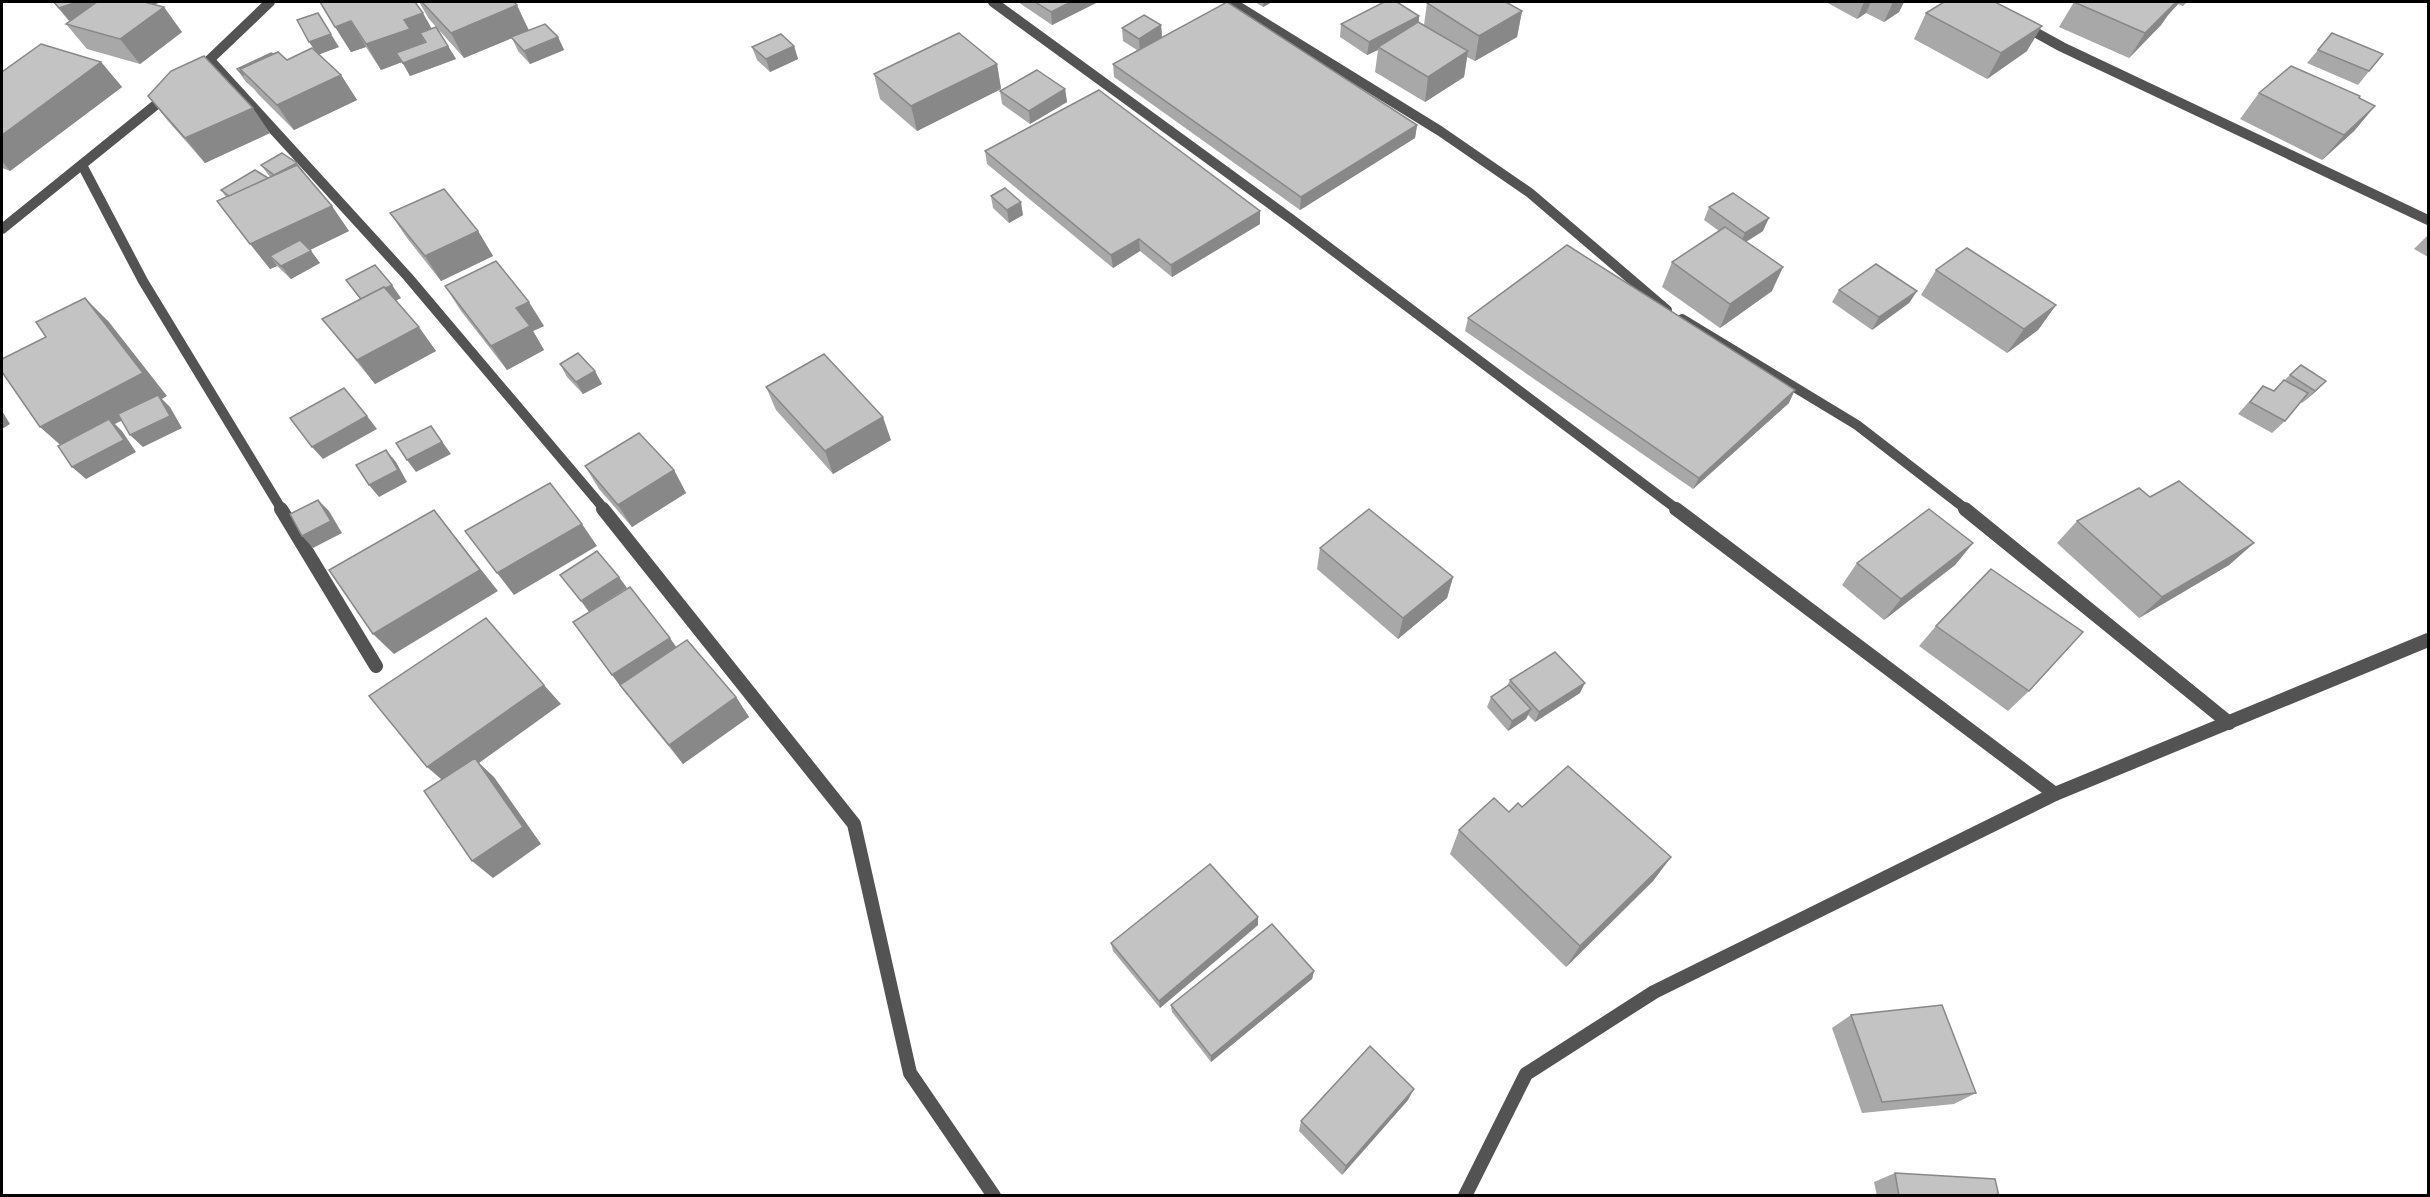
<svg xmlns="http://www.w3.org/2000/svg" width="2430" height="1197" font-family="Helvetica,sans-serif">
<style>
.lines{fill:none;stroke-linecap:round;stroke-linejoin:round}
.service-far1{stroke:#535353;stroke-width:10}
.service{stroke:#535353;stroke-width:14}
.minor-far1{stroke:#535353;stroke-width:10}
.minor{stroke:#535353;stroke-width:14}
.wall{fill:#a8a8a8}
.shaded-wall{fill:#888}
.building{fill:#c3c3c3;stroke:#888;stroke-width:1.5}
</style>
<rect width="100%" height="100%" fill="#fff"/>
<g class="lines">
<polyline class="service-far1" points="993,2 1291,219 1678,510"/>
<polyline class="service" points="1676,509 2055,794"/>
<g class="minor-far1">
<polyline points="1231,2 1440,131 1530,193 1667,310"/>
<polyline points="2024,26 2062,47 2428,220"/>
<polyline points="210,60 408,277 605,510"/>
<polyline points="204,65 270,2"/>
<polyline points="82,165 143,281 282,510"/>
<polyline points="2,229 168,95"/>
<polyline points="1682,319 1857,425 1967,510"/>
</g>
<g class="minor">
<polyline points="281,509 376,666"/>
<polyline points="603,509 854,824 910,1073 994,1196"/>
<polyline points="1965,509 2229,723"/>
<polyline points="1465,1196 1526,1074 1654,992 2055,794 2428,640"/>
</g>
</g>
<g class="wall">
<polygon points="53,2 161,2 154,4 182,32 140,64 87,49 66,24 69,21"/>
<polygon points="320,2 432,29 448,46 456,59 410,76 402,62 381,70 366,47 351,52"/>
<polygon points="419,2 514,2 529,30 558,37 564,50 530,64 518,51 512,38 464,58 429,19"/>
<polygon points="1018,2 1098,2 1052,25"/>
<polygon points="1255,2 1272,2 1263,7"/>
<polygon points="1826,2 1904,2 1899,12 1884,22 1866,13 1857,19"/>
<polygon points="2074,2 2187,2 2183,6 2178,4 2168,15 2161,25 2129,58 2059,27"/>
<polygon points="1427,3 1522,11 1517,37 1475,61 1467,57 1464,77 1425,102 1375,72 1378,50 1367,55 1340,37 1341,24 1419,16 1419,22 1424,25"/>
<polygon points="1926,13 2027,51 1987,79 1914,39"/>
<polygon points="1161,25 1162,37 1417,125 1415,138 1300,210 1114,77 1113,64 1137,50 1123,41 1122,28"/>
<polygon points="794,46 798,59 770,72 757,60 752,47"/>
<polygon points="339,47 319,54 341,75 357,100 294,130 258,94 254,89 246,82 237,69 273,54 287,60 315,50"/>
<polygon points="2318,50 2383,54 2358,85 2307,63"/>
<polygon points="101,62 122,87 10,171 2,168 2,72"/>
<polygon points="997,64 1001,89 917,131 880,99 874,74"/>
<polygon points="1065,89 1067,102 1030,124 1002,104 1000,91"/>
<polygon points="2259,93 2359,98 2375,106 2354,131 2322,160 2240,119"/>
<polygon points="148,96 270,133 205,163 168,121"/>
<polygon points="985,151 1260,224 1172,277 1140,251 1113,268 987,164"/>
<polygon points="297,163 349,231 310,250 320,263 291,279 277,266 270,269 226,197 221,190 270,177 261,165"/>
<polygon points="991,196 1023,215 1009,223 993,208"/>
<polygon points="1709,207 1763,231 1746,242 1772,291 1720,328 1662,287 1672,262 1719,231 1704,220"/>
<polygon points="390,213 478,231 493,256 441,281 407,238"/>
<polygon points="2428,235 2428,257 2414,249"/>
<polygon points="1936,270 2056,305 2038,330 2007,353 1921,295"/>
<polygon points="346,280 401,298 396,300 436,351 375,384 322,319 360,299"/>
<polygon points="445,286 544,326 533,331 544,350 507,370 461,311"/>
<polygon points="1839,290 1917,291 1909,303 1872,330 1832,302"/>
<polygon points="1468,318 1789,403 1693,489 1465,331"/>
<polygon points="560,364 602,384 583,394 567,377"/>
<polygon points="2290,375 2326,381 2314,393 2302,403 2301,402 2285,421 2272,433 2238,414 2263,386 2273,391"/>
<polygon points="766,387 891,440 833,474 776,410"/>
<polygon points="585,466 674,470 686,493 632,527 599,489"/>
<polygon points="2150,497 2254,543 2229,565 2139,618 2057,543 2077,521"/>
<polygon points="1973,543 1955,565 1884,620 1842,585 1857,563"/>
<polygon points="1320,548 1453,577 1447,598 1398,639 1317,569"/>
<polygon points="573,622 676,647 736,697 749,717 683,764 635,705"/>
<polygon points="1936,626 2029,691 2008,711 1919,646"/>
<polygon points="1510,680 1580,693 1535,722 1528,715 1526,719 1508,731 1487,707 1491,697 1507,686"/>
<polygon points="1522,807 1671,857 1653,881 1566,967 1450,854 1459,830"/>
<polygon points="1258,925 1160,1008 1113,951 1111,943"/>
<polygon points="1314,971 1312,979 1211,1062 1172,1012 1171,1005"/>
<polygon points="1851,1015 1976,1093 1954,1104 1862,1113 1832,1028"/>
<polygon points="1408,1100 1342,1175 1299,1131 1301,1121"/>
<polygon points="1895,1173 1999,1196 1877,1196 1874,1182"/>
</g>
<g class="shaded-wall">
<polygon points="77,2 161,2 89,30 73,25 59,8"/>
<polygon points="1071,2 1098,2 1052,25 1051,12"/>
<polygon points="1264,2 1272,2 1263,7"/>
<polygon points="1864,2 1871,2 1866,13 1857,19"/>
<polygon points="1893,2 1904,2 1899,12 1884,22"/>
<polygon points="2176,2 2180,2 2168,15 2161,25 2129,58 2145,33"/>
<polygon points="517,5 529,31 464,58 451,33"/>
<polygon points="164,7 182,32 140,64 120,39"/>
<polygon points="1522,11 1517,37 1475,61 1479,36"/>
<polygon points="423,13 437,38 420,33 425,43 396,53 402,62 381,70 366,44 404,20"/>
<polygon points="1419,16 1418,29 1378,47 1378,50 1367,55 1369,42"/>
<polygon points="351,21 366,47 351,52 335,27"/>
<polygon points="1161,25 1162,38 1140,52 1139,39"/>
<polygon points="326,26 339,47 318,55 309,42"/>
<polygon points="2042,26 2027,51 1987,79 2001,53"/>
<polygon points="558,37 564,50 530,64 524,51"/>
<polygon points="448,46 456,59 410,76 403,63"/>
<polygon points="794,46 798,59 770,72 766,59"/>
<polygon points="1468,51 1464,77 1425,102 1428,77"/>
<polygon points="101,62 122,87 10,171 2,161 2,135"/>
<polygon points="997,64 1001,89 917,131 911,106"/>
<polygon points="341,75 357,100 294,130 277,105"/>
<polygon points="1065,89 1067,102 1030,124 1029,111"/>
<polygon points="2375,106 2354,131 2322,160 2344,135"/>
<polygon points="253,108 270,133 205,163 185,138"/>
<polygon points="1417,125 1415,138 1300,210 1301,197"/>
<polygon points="1021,202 1023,215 1009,223 1007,210"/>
<polygon points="332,206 349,231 279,265 270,256 277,266 270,269 250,244"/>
<polygon points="1260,211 1260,224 1172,277 1171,265"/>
<polygon points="1769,218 1763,231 1739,246 1745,233"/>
<polygon points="478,231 493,256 441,281 425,256"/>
<polygon points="1139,239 1140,251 1113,268 1111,255"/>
<polygon points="311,251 320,263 291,279 281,266"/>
<polygon points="1783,267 1772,291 1720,328 1730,304"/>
<polygon points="392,285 401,298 371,313 362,300"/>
<polygon points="1917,291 1909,303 1872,330 1879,317"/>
<polygon points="85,298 109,322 167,396 162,399 170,407 182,428 143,447 130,435 161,400 115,424 122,431 136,452 86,479 72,467 66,450 40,427"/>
<polygon points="529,302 544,326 533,331 544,350 507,370 491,346 516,308"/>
<polygon points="2056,305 2038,330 2007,353 2024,329"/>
<polygon points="419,327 436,351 375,384 357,360"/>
<polygon points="595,371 602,384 583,394 576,382"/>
<polygon points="2326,381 2314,393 2302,403 2315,391"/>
<polygon points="1795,390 1789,403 1693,489 1699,478"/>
<polygon points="2,411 10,424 2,429"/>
<polygon points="367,416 377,429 323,459 312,447"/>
<polygon points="883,417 891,440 833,474 825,451"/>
<polygon points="431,426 451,454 416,472 407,460"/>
<polygon points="386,450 396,462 407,482 379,497 369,485"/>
<polygon points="674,470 686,493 632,527 618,505"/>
<polygon points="318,500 329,511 342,533 313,548 302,536"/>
<polygon points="434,510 498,591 394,654 373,634"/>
<polygon points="582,524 597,546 514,595 497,573"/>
<polygon points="1973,543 1955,565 1884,620 1901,599"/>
<polygon points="2254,543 2229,565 2139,618 2162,597"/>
<polygon points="619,577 627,588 589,612 581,601"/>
<polygon points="1453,577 1447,598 1398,639 1403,618"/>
<polygon points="670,638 684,658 627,695 612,675"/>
<polygon points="1585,683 1580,693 1535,722 1539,712"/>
<polygon points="544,685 561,704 479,763 494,777 541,844 493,878 472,861 448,785 427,767"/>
<polygon points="736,697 749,717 683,764 669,745"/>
<polygon points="1531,709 1526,719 1508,731 1512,721"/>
<polygon points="1671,857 1653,881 1566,967 1580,946"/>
<polygon points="1258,917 1258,925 1160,1008 1159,1001"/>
<polygon points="1314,971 1312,979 1211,1062 1211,1056"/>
<polygon points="1414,1089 1408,1100 1342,1175 1346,1166"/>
</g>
<g class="building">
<polygon points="54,2 77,2 59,8"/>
<polygon points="97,2 144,2 164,7 120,39 66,24"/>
<polygon points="320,2 415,2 423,13 404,20 410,29 366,44 351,21 335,27"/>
<polygon points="422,2 514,2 517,5 451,33"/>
<polygon points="1035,2 1071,2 1051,12"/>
<polygon points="1227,2 1417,125 1301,197 1113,64"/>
<polygon points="1384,2 1397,2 1419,16 1369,42 1341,24"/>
<polygon points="1430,2 1506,2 1522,11 1479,36 1427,3"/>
<polygon points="1944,2 1995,2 2042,26 2001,53 1926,13"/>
<polygon points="2074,2 2176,2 2145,33"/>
<polygon points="318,13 331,34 309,42 297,20"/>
<polygon points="1144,15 1161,25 1139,39 1122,28"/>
<polygon points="1418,22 1468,51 1428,77 1378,47"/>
<polygon points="545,24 558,37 524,51 511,37"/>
<polygon points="436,27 448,46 403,63 396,53 426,42 420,33"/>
<polygon points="959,33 997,64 911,106 874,74"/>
<polygon points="2332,33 2383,54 2369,71 2318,50"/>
<polygon points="781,34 794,46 766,59 752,47"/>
<polygon points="41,44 101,62 2,135 2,72"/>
<polygon points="312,48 341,75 277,105 240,69 278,52 287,60"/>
<polygon points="271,53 273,54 240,69 244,76 237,69"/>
<polygon points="204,56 253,108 185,138 148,96 171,71"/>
<polygon points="2291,66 2360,96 2359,98 2375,106 2344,135 2259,93"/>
<polygon points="1037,70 1065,89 1029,111 1000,91"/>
<polygon points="1099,90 1260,211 1171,265 1139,239 1111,255 985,151"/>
<polygon points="282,153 297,163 274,175 261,165"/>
<polygon points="297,165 332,206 250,244 217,201"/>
<polygon points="255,170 268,178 229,196 221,190"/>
<polygon points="1005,188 1021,202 1007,210 991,196"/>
<polygon points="444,189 478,231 425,256 390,213"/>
<polygon points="1733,193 1769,218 1745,233 1709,207"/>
<polygon points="1725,227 1783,267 1730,304 1672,262"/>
<polygon points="300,240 311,251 281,266 270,256"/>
<polygon points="1567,245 1795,390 1699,478 1468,318"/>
<polygon points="1967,248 2056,305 2024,329 1936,270"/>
<polygon points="496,261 529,302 516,308 530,326 491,346 445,286"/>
<polygon points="1876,264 1917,291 1879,317 1839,290"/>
<polygon points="375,265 392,285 386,288 384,287 361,299 346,280"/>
<polygon points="384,287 419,327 357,360 322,319"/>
<polygon points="85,298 143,373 40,427 2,372 2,359 46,337 36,322"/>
<polygon points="578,353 595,371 576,382 560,364"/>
<polygon points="824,354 883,417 825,451 766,387"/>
<polygon points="2301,365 2326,381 2315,391 2290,375"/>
<polygon points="2284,380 2308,393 2285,421 2250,402 2263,386 2274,391"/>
<polygon points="344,388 367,416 312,447 290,418"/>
<polygon points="158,395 170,416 130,435 118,414"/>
<polygon points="109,419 124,440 72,467 58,446"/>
<polygon points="431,426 442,442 407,460 396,443"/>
<polygon points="639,433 674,470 618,505 585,466"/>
<polygon points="386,450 398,470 369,485 356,465"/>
<polygon points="2179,481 2254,543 2162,597 2077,521 2139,488 2150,497"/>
<polygon points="550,483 582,524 497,573 465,531"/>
<polygon points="318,500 331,521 302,536 290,514"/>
<polygon points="1369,509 1453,577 1403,618 1320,548"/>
<polygon points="1929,509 1973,543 1901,599 1857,563"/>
<polygon points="434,510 480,570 373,634 329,570"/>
<polygon points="597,551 619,577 581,601 560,575"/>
<polygon points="1991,569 2083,632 2029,691 1936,626"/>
<polygon points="630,587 670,638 612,675 573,622"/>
<polygon points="486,618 544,685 427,767 369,696"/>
<polygon points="687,640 736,697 669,745 620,685"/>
<polygon points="1555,652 1585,683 1539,712 1510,680"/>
<polygon points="1509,685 1531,709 1512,721 1491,697"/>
<polygon points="475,758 523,827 472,861 424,791"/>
<polygon points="1568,766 1671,857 1580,946 1459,830 1494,798 1509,812 1518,803 1522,807"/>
<polygon points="1210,864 1258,917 1159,1001 1111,943"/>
<polygon points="1272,924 1314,971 1211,1056 1171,1005"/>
<polygon points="1942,1005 1976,1093 1882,1102 1851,1015"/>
<polygon points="1370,1046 1414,1089 1346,1166 1301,1121"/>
<polygon points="1895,1173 1995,1179 1999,1196 1899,1196"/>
</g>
<rect width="2430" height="1197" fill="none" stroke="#000000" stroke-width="6"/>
</svg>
